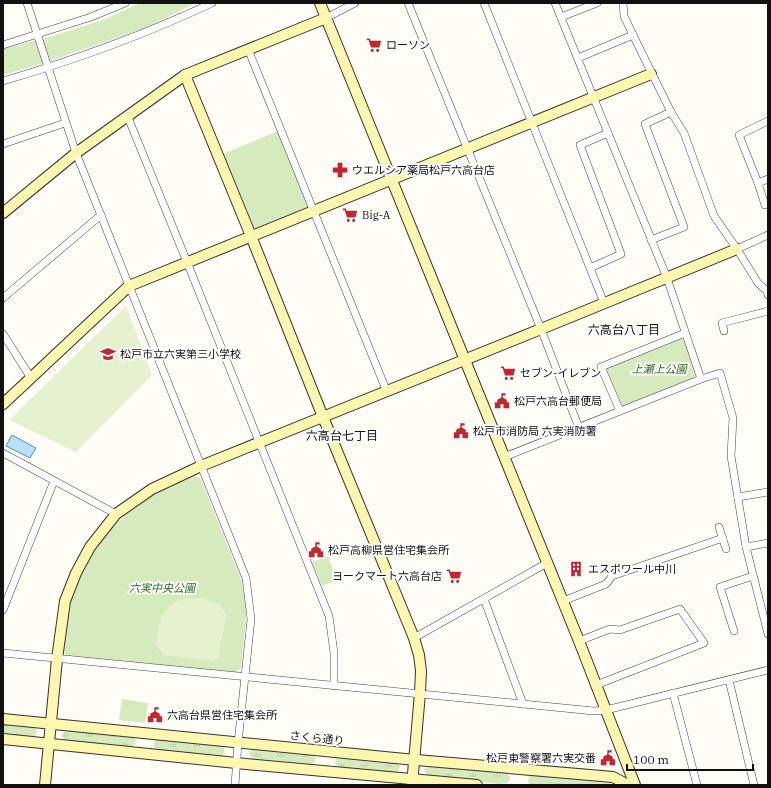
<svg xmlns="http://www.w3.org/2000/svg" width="771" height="788" font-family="'IBM Plex Serif','Noto Sans JP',serif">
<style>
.grass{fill:url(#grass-tufts)}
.park{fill:#d5ebbd}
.pitch{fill:#e6f2cf}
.water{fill:#b9e0f7;stroke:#3f96cf}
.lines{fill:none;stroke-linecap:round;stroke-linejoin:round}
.street-casing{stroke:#444;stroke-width:8}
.secondary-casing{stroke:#333;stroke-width:12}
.street{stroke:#fff;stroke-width:7}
.secondary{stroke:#fff6b0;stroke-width:10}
.labels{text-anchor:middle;stroke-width:4;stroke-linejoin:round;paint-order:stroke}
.poi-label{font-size:11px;fill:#111;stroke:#fff;text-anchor:start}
.park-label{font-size:11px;font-style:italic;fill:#2f6b1f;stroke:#fff}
.street-label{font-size:11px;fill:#111;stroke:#fff}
.neighbourhood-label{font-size:12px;fill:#111;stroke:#fff}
</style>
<defs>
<pattern id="grass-tufts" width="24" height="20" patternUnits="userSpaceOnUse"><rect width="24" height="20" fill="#d5ebbd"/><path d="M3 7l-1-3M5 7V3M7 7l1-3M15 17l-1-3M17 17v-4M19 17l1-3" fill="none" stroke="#b6c8a1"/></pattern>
</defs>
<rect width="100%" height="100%" fill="#fffdf5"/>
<g class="grass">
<polygon points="3,724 34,727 37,731 35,736 33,738 3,735"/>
<path d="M70,730L132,736L136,740L134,745L131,747L64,740L62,736C63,731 65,731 70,730Z"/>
<polygon points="160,739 222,745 225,749 223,755 221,756 216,756 157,750 153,746 155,740"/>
<polygon points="254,748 312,754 316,757 314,763 311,764 252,759 249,754 251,750"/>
<polygon points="340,757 397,763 400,766 398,772 396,773 338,767 335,763 336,758"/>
<polygon points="430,765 507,773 510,777 508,783 500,784 428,776 424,771 426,767"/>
<polygon points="533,775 610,783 612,785 530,785 528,781 529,776"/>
</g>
<g class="park">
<polygon points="140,3 196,3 145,28 50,61 3,75 3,49 49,37 103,20"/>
<polygon points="278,131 308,203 306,209 257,229 253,227 223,154"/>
<polygon points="679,338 684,340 695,374 693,379 624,406 620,405 605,371 608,366"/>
<path d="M192,475L200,477L242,582L246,604V619L241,668L235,673L67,656L63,651C65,635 66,618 70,603C83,554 118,514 162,489C171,483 182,479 192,475Z"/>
<polygon points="328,556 337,580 322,586 312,562"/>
<polygon points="122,699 148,703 145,723 119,720"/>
</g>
<g class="pitch">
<polygon points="126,306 152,375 76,452 9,420"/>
<polygon points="188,598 201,598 220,604 226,615 218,659 214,661 163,655 156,644 161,616 173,603"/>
</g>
<polygon class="water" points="12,435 36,448 30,458 6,446"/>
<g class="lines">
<g class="street-casing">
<g id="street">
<polyline points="27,3 76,153 246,578 251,619 238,743 235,785"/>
<polyline points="408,3 541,329 579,428"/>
<polyline points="484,3 604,303"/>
<polyline points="555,3 667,278 701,379"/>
<polyline points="623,3 624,16 633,35 671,112 684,133 714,216 737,249 758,283 767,291 768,295"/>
<polyline points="561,17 597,3"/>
<polyline points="326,18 355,3"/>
<polyline points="3,45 91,17 125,3"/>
<polyline points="248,49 387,392"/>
<polyline points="578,58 633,35"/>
<path d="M3,81C75,60 144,35 212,3"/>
<polyline points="127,115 187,262 329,616 334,653 334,686"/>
<polyline points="768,121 739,135 758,183 768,179"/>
<polyline points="3,144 65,123"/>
<polyline points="758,183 765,205"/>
<polyline points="651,240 684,227 645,124 671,112"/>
<polyline points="737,249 768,235"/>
<polyline points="590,268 621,254 580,145 608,133"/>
<polyline points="3,298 101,215"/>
<polyline points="724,331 722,323 768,311"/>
<polyline points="3,334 31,378"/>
<polyline points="620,411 601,367 685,333"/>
<polyline points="3,453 116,514"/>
<polyline points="504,457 701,379 720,373 733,418 731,456 746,547 768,634"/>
<polyline points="738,497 768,492"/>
<polyline points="719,527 726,549"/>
<polyline points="746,547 768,543"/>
<polyline points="484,599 523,704"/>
<polyline points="563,601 606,584 612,576 723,538"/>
<polyline points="3,610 54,481"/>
<polyline points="734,631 720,587 753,576"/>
<polyline points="414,638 547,563"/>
<polyline points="579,641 610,629 620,630 680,609 704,643 596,685"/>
<polyline points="3,653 594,711 606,710 768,670"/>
<polyline points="729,680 754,785"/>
<polyline points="673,693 697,785"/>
</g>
</g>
<g class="secondary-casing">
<g id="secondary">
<polyline points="320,3 579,641 635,785"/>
<polyline points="185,75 251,236 323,417 414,638 419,655 421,671 420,693 412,785"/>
<polyline points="3,213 76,153 185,75 326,18"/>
<polyline points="3,404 129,286 651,74"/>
<polyline points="3,719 405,759 613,777 628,785"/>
<polyline points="3,739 246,764 477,785"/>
<polyline points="45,785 57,659 65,601 76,573 90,547 116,514 152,489 201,466 541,329 737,249"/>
</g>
</g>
<use href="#street" class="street"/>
<use href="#secondary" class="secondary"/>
</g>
<defs>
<g id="supermarket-bare" transform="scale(1.2)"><path d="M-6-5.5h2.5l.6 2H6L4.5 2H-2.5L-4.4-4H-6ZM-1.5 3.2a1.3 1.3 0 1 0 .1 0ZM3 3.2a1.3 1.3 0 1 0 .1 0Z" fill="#c4262e" stroke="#fff" stroke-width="2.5" paint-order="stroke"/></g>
<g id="pharmacy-bare" transform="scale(1.2)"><path d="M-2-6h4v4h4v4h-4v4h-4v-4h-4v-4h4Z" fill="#c4262e" stroke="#fff" stroke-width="2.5" paint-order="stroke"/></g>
<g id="school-bare" transform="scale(1.2)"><path d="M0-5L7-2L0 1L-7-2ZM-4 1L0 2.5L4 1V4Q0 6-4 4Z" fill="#c4262e" stroke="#fff" stroke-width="2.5" paint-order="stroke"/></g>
<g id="civic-bare" transform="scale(1.2)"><path d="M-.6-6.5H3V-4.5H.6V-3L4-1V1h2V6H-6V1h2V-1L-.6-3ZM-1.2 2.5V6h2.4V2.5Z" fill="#c4262e" stroke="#fff" stroke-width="2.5" paint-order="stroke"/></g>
<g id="building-bare" transform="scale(1.2)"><path d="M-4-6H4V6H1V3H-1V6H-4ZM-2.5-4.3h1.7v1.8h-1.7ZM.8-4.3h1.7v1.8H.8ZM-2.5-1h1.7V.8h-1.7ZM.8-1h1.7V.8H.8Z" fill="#c4262e" stroke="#fff" stroke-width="2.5" paint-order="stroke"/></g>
</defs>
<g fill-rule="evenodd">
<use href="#supermarket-bare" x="374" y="45"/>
<use href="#pharmacy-bare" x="340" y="170"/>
<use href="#supermarket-bare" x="350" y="215"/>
<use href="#school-bare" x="108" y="354"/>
<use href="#supermarket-bare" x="508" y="373"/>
<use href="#civic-bare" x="502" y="401"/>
<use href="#civic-bare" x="461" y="431"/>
<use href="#civic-bare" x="316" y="550"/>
<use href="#building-bare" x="576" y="569"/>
<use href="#supermarket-bare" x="454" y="576"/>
<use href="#civic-bare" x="155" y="715"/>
<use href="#civic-bare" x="608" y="758"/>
</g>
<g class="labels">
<g class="poi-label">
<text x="386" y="49">ローソン</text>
<text x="352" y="174">ウエルシア薬局松戸六高台店</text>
<text x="362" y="219">Big-A</text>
<text x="120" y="358">松戸市立六実第三小学校</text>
<text x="520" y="377">セブン-イレブン</text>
<text x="514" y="405">松戸六高台郵便局</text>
<text x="473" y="435">松戸市消防局 六実消防署</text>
<text x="328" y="554">松戸高柳県営住宅集会所</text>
<text x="588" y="573">エスポワール中川</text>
<text x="442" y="580" text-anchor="end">ヨークマート六高台店</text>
<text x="167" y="719">六高台県営住宅集会所</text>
<text x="596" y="762" text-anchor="end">松戸東警察署六実交番</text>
</g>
<g class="park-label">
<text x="659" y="373">上瀬上公園</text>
<text x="162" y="592">六実中央公園</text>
</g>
<g class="street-label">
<text transform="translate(317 738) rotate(6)" y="4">さくら通り</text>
</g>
<g class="neighbourhood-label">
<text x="624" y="334">六高台八丁目</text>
<text x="342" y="440">六高台七丁目</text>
</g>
</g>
<rect width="771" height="788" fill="none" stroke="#111111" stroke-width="8"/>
<path d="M627 764v6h126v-6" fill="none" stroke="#111111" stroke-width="2"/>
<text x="633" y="764" font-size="12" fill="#111111" stroke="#ffffff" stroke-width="3" paint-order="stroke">100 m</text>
</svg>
